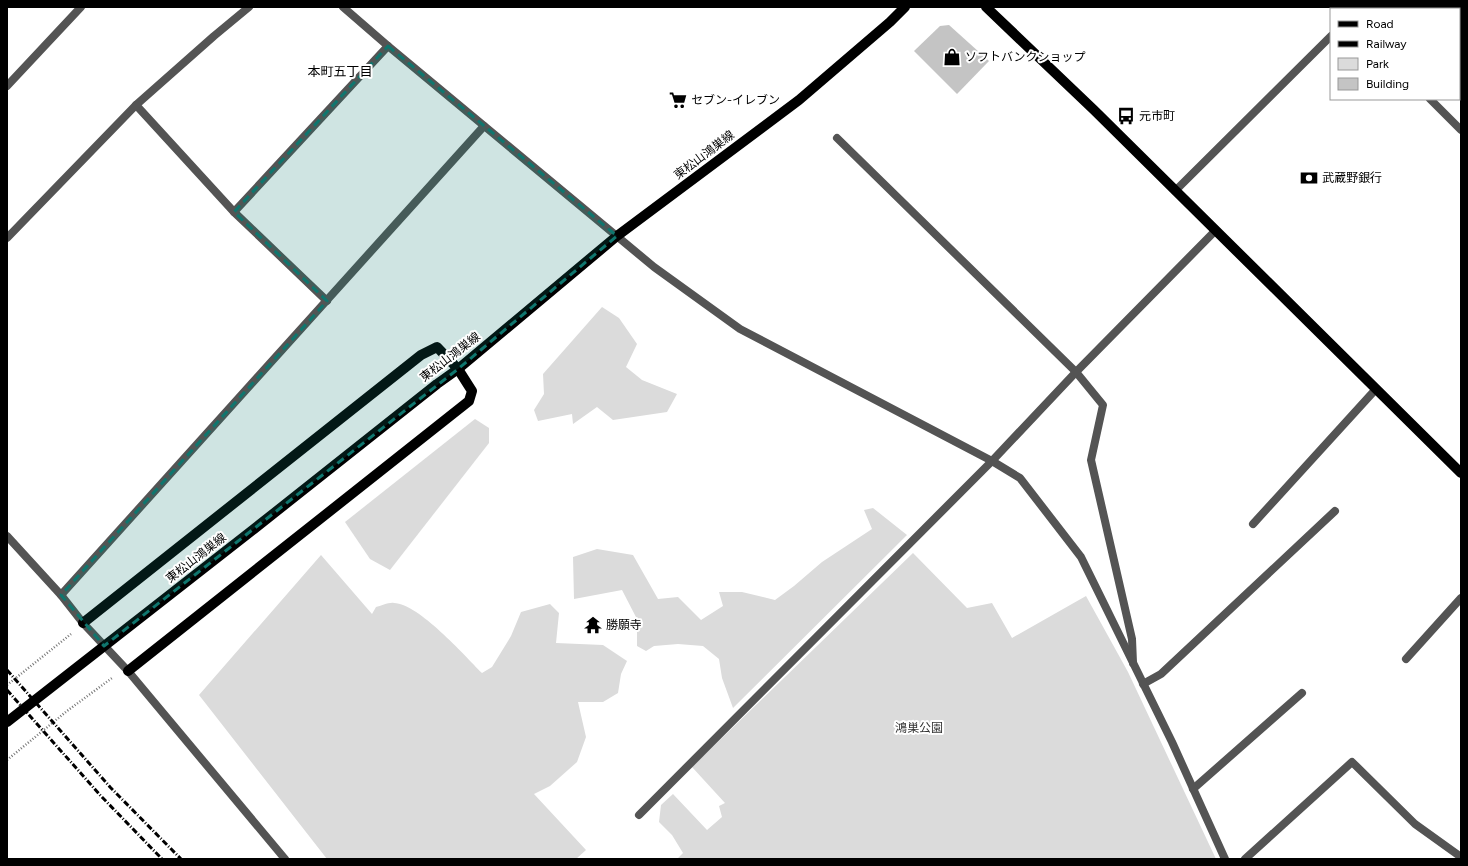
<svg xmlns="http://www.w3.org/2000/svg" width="1468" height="866" font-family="Figtree,'Noto Sans JP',sans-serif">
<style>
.green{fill:#dbdbdb}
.building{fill:#c4c4c4}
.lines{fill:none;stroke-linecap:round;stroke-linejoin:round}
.path{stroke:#767676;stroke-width:2.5;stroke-dasharray:1 2;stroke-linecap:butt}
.service{stroke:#545454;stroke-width:8}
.minor{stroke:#545454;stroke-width:8}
.primary{stroke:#000;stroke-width:10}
.rail{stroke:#000;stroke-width:3;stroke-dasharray:6 2 1 2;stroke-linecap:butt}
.marked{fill:#0f766e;fill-opacity:0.2;stroke:#0f766e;stroke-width:3;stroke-dasharray:8 5;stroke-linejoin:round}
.labels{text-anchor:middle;stroke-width:4;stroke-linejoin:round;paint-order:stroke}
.poi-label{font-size:12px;fill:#000;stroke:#fff;text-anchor:start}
.street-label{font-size:12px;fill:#000;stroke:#fff}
.park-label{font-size:12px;fill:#323232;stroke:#fff}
.neighbourhood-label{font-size:13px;fill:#000;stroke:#fff}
</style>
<rect width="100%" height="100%" fill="#fff"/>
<g class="green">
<polygon points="602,307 619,318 637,344 626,367 642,380 677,394 667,412 613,420 597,407 573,424 572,414 538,421 534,410 544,394 543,374"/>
<polygon points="475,419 489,428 489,443 390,570 370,559 345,522"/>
<polygon points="873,508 907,535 733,708 722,678 719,659 703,646 678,644 654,646 646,651 637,646 637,619 622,590 574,599 573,557 597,549 633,555 658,599 678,597 701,620 723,606 719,592 742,592 775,600 794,586 822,562 872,529 864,510"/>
<polygon points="913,553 967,608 992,603 1012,638 1086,596 1128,672 1216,859 677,859 683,853 672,835 659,822 661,805 673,794 707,830 722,817 719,806 725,803 692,767"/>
<path d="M321,555L372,614L376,607C381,606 389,602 394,603C419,604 464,655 482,673L492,667L511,636L521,612L550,604L559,613L556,643L603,645L627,661L621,674L618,693L603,702H578L586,737L577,762L550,786L534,794L586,850L576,859H327L199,695Z"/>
</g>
<polygon class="building" points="949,25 989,61 957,94 914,51 940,26"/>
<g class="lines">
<g class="path">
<polyline points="7,685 71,634"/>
<polyline points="7,760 67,711 112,678"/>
</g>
<g class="service">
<polyline points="837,138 1076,372 1103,405 1091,460 1132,639 1133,663"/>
<polyline points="1175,191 1331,36"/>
<polyline points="1253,524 1376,389"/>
<polyline points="1406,659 1461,598"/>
<polyline points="1143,684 1161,674 1335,511"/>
<polyline points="1193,789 1302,693"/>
<polyline points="1245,859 1352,762 1415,824 1461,857"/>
</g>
<g class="minor">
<polyline points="343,7 388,46 654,267 740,329 992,461 1020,478 1081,557 1172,742 1225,859"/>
<polyline points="1339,7 1341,9"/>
<polyline points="7,86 81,7"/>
<polyline points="1430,99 1461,130"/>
<polyline points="136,105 234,212 327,301"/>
<polyline points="234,212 388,46"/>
<polyline points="7,238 136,105 214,36 249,7"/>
<polyline points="7,536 61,595 83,623 128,671 285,859"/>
<polyline points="61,595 484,126"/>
<polyline points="639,815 992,461 1076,372 1216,230"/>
</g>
<g class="primary">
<polyline points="986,7 1094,110 1461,473"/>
<polyline points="83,623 421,355 437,347 458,369 472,391 469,401 128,671"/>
<polyline points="7,722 254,529 437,384 458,369 617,236 799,100 890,22 905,7"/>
</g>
<g class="rail">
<polyline points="7,670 110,787 181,859"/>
<polyline points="7,690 100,795 162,859"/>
</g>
</g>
<path class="marked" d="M388,46L617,236L458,369L104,646L61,595L327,301L234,212Z"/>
<defs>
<g id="shop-bare" transform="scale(1.38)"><path d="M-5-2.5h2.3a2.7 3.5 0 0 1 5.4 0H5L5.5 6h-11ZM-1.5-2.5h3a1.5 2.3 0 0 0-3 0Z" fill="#000" stroke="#fff" stroke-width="2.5" paint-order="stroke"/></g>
<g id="supermarket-bare" transform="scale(1.38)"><path d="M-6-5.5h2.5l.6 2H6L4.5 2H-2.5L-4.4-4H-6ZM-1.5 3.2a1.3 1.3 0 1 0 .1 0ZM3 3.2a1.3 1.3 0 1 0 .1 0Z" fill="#000" stroke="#fff" stroke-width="2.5" paint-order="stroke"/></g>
<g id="bus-bare" transform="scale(1.38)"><path d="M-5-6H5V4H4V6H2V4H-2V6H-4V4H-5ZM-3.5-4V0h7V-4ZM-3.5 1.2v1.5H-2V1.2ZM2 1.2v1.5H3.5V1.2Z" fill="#000" stroke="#fff" stroke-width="2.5" paint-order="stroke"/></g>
<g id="bank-bare" transform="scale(1.38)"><path d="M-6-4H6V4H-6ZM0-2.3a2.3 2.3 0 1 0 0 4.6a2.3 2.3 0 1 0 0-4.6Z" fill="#000" stroke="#fff" stroke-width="2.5" paint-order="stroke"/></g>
<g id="temple-bare" transform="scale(1.38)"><path d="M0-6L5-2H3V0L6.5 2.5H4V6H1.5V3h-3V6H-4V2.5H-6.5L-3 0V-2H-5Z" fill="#000" stroke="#fff" stroke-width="2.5" paint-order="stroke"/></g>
</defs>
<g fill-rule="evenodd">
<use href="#shop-bare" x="952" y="57"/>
<use href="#supermarket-bare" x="678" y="100"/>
<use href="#bus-bare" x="1126" y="116"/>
<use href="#bank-bare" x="1309" y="178"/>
<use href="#temple-bare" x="593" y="625"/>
</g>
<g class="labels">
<g class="poi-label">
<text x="965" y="61">ソフトバンクショップ</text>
<text x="691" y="104">セブン-イレブン</text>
<text x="1139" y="120">元市町</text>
<text x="1322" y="182">武蔵野銀行</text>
<text x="606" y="629">勝願寺</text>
</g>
<g class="street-label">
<text transform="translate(704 155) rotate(-37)" y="4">東松山鴻巣線</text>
<text transform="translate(450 357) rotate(-38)" y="4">東松山鴻巣線</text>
<text transform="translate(196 558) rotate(-38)" y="4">東松山鴻巣線</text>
</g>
<g class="park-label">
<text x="919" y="732">鴻巣公園</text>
</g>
<g class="neighbourhood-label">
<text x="340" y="76">本町五丁目</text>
</g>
</g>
<rect width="1468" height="866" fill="none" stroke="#000000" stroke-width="16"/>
<rect x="1330" y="8" width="130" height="92" fill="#ffffff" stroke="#999999"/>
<rect x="1338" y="21" width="20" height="6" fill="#000000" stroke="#999999"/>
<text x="1366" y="28" font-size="12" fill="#000000">Road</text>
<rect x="1338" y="41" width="20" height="6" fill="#000000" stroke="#999999"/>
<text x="1366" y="48" font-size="12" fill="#000000">Railway</text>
<rect x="1338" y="58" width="20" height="12" fill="#dbdbdb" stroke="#999999"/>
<text x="1366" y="68" font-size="12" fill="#000000">Park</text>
<rect x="1338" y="78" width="20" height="12" fill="#c4c4c4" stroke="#999999"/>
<text x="1366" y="88" font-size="12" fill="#000000">Building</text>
</svg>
